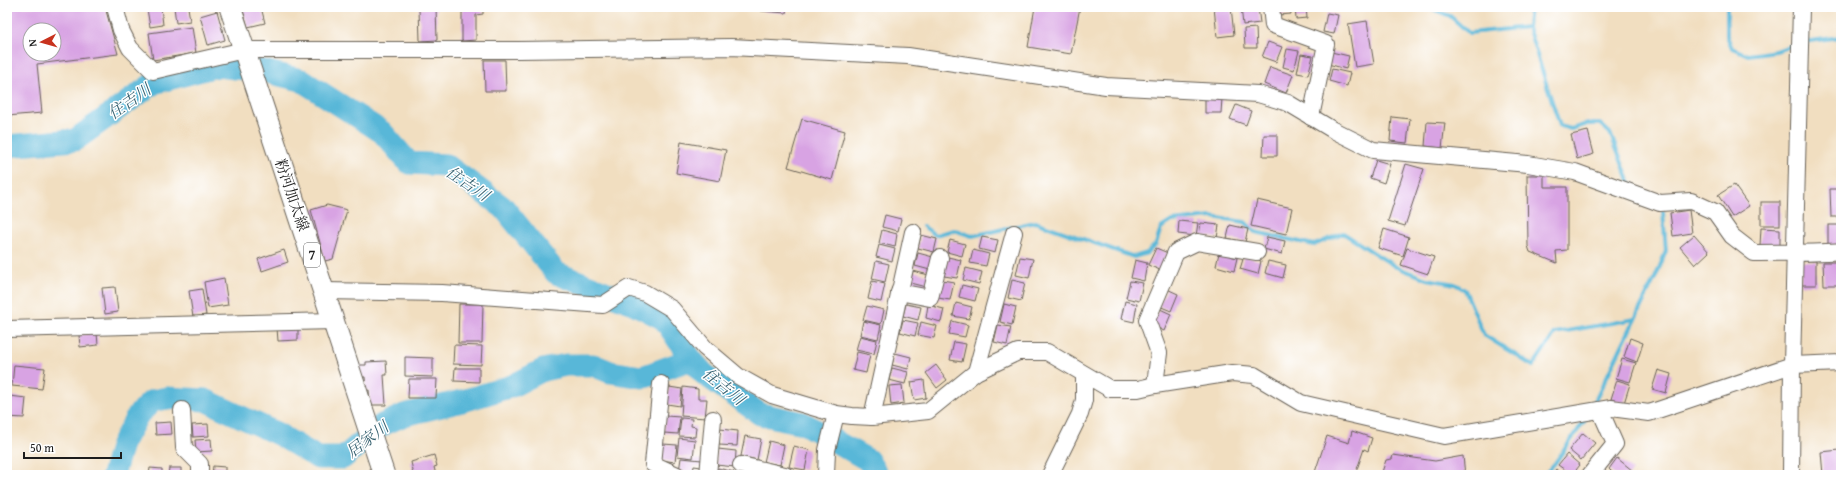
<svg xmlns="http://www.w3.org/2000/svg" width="1848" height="482" font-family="'Gentium Book Plus','Noto Serif JP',serif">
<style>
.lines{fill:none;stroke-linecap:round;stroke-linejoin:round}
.stream{stroke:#59b7d8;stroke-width:4}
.river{stroke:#59b7d8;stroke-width:23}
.building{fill:#d8a3e3;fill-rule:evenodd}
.minor-casing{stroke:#676055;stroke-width:18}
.major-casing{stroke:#676055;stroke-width:23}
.minor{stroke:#fff;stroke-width:16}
.major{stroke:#fff;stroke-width:21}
.labels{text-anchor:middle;stroke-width:3;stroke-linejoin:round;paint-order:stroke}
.shield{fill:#fff;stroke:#606060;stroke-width:1}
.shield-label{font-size:14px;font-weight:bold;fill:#1c1c1c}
.street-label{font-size:15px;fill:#1c1c1c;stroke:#fff}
.water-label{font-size:16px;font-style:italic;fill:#376271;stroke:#fff}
</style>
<rect width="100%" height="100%" fill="#fff"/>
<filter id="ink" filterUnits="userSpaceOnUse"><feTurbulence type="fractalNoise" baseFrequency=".025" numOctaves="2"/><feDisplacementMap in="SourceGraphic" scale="8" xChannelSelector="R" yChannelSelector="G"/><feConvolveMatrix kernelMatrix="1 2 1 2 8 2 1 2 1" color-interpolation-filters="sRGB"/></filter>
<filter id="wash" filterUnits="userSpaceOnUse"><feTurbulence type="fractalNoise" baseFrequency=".012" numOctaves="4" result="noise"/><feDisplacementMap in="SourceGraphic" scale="16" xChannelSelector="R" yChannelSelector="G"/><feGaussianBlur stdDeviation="0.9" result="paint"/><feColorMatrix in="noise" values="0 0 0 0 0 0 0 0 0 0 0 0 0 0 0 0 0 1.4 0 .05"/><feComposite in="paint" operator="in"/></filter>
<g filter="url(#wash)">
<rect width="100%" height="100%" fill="#f1dec0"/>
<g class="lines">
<g class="stream">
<polyline points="1427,7 1450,16 1469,33 1528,27"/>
<polyline points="1530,7 1528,27 1560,126 1571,129 1587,124 1600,124 1610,133 1630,183 1635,186"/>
<polyline points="1727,7 1727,36 1732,48 1748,55 1776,51 1796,44"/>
<polyline points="1803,42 1841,37"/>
<polyline points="923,226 935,235 954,230 972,236 1035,222 1134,257 1147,253 1156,244 1161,228 1172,221 1212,217 1245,222 1255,232 1314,245 1343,233 1396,267 1427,279 1455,284 1465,290 1484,335 1533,366 1555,333 1635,319"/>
<polyline points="1594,403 1656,276 1666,251 1663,212"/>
<polyline points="1544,475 1555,463 1585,420"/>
</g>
<g class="river">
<polyline points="7,146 75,140 154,83 217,66 263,71 301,80 382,132 409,163 446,165 504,208 556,273 633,303 664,319 691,359 704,374 760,414 803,423 868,460 877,475"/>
<polyline points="113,475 122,444 138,415 152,401 167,398 205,400 278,434 318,458 343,458 382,425 404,415 466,400 512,386 543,370 566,365 593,365 610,372 642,377 691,359"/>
</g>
</g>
<g id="blocks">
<g class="building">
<path d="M7,7H105L118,54L37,64L42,113L7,116ZM30,30H54V54H30Z"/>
<polygon points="161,7 163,25 150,27 147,9"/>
<polygon points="174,7 188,7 190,21 176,23"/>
<polygon points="242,7 261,7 265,23 248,27"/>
<polygon points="436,7 437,40 420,41 419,9"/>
<polygon points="462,7 483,7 483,14 476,15 476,40 462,41"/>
<polygon points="762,7 787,7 786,13 761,11"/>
<polygon points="1035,7 1080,7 1071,54 1028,47"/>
<polygon points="1214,7 1231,7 1234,35 1217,37"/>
<polygon points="1241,7 1258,7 1260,23 1243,25"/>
<polygon points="1278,7 1290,7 1291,14 1279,15"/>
<polygon points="1295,7 1306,7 1307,18 1296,19"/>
<polygon points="217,11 225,40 208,45 200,16"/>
<polygon points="1327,13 1338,15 1334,34 1323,32"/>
<polygon points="1367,21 1374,64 1355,67 1348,24"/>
<polygon points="192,27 196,53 153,60 149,33"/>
<polygon points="1256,28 1257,48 1245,48 1244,29"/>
<polygon points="1268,42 1282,47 1276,62 1262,57"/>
<polygon points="1287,49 1299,51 1294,70 1283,67"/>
<polygon points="1331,52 1349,56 1346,69 1328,64"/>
<polygon points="1301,54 1313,56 1308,75 1297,73"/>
<polygon points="484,60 505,60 506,91 485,91"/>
<polygon points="1270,67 1293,75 1286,93 1264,84"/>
<polygon points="1332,69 1350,73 1347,86 1329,81"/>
<polygon points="1205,98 1222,98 1221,113 1205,113"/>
<polygon points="1236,105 1251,111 1246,125 1230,119"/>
<polygon points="1392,117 1410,119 1407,143 1390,141"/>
<polygon points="802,119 845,131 832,180 788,167"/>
<polygon points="1427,122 1445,123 1442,148 1425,146"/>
<polygon points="1588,131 1594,154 1577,159 1571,135"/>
<polygon points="1264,135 1277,135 1277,156 1263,156"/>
<polygon points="681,142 726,150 720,181 676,173"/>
<polygon points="1376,160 1390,164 1384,183 1370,178"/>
<polygon points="1406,164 1424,169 1405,226 1388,221"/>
<polygon points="1527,175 1544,175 1544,187 1567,187 1567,250 1556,251 1557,263 1530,252 1528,246"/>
<polygon points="1734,185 1749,206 1732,217 1718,195"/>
<polygon points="1830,189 1841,189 1841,217 1831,217"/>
<polygon points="1257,200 1292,208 1286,234 1251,226"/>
<rect x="1761" y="202" width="19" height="23"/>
<polygon points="327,205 347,210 333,259 325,261 311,210"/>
<polygon points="1689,210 1692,233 1673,236 1670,213"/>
<polygon points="885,215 901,219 898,231 882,227"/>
<polygon points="1179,221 1198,223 1196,236 1178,234"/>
<polygon points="1201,223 1219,225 1217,238 1199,235"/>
<polygon points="1230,225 1248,229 1245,242 1227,238"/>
<rect x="1828" y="225" width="13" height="20"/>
<polygon points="1761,228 1780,229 1780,245 1760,245"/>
<polygon points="1384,229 1409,237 1403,256 1378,248"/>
<polygon points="882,230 897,234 895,247 879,243"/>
<polygon points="921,235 937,239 934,252 918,248"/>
<polygon points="1694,235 1709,252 1695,265 1680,247"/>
<polygon points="982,237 998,240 995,253 979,249"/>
<polygon points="1267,237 1285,241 1282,254 1264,249"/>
<polygon points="950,240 965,244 962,256 947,252"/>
<polygon points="879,245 895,249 892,261 876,257"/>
<polygon points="1156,248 1168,253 1160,270 1148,265"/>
<polygon points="1407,248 1434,257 1428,274 1401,265"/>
<polygon points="284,250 288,262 262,271 258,259"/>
<polygon points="973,250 989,254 986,266 970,263"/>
<polygon points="918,253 933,257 930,270 915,266"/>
<polygon points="1219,253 1237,258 1234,271 1216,266"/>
<polygon points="1244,256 1261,261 1258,274 1240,269"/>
<polygon points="948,257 961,260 957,278 944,276"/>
<polygon points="1020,257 1033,259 1029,278 1016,275"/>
<polygon points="1135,260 1147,263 1144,281 1131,278"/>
<polygon points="876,261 889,264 885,282 872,279"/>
<polygon points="1268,261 1286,265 1283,278 1265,273"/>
<rect x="1801" y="261" width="15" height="24"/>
<polygon points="1823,262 1841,262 1841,285 1824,285"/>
<polygon points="966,268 982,272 979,284 963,280"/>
<polygon points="913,271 929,275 926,287 910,283"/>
<polygon points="224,278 228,305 208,308 204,282"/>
<polygon points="942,280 954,282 950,300 938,298"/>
<polygon points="1012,280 1025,283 1021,301 1008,298"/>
<polygon points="872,281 885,284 881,302 868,299"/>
<polygon points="1130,281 1143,283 1139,301 1126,298"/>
<polygon points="962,285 978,289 975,301 959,297"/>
<polygon points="115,287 118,312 105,314 102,288"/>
<polygon points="202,289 206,315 193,317 189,291"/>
<polygon points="1167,289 1178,294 1171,311 1159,306"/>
<polygon points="1125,301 1137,304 1134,322 1121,319"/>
<polygon points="956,303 972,307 969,319 953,316"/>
<polygon points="459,304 483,304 482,343 458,343"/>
<polygon points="906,304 921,307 918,320 903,316"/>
<polygon points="1004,304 1016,307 1012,325 1000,322"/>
<polygon points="928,305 944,309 941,322 926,318"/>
<polygon points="867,306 884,310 881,324 863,320"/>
<polygon points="1160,309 1171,314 1164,331 1152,325"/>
<polygon points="903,320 918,323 915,336 900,332"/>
<polygon points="863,321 881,325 878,339 860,335"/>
<polygon points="952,321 968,325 965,337 949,334"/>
<polygon points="921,322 937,326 934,338 918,335"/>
<polygon points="998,325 1011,327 1007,345 994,342"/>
<polygon points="277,328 298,328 298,340 278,341"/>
<polygon points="97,333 98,345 80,347 79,335"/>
<polygon points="860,336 877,340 874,354 856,350"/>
<polygon points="1630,338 1643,343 1637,362 1624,357"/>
<polygon points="954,342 966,344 962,362 950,360"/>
<polygon points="454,345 482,346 481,365 453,364"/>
<polygon points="857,352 870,355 866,373 853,370"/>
<polygon points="895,353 911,357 908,369 892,365"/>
<polygon points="405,357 433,358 433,377 405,376"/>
<polygon points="1622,359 1636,363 1630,382 1616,378"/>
<polygon points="386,361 387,375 384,375 386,405 370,405 369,390 366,391 365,377 362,377 359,365 366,365 366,362"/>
<polygon points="14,365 45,368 42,389 12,386"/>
<polygon points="936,365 947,380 937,388 926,373"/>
<polygon points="455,368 479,368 479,382 454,381"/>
<polygon points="892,368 908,372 905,384 889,380"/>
<polygon points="1658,370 1671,374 1666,393 1652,389"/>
<polygon points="409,379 437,379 436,398 408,398"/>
<polygon points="924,380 926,398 914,400 911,382"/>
<polygon points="1617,380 1630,384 1624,403 1611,399"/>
<polygon points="902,385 904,403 891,405 889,386"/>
<polygon points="669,387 682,389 680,406 667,404"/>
<polygon points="683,387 698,389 698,399 707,399 705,418 681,416"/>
<polygon points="10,396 26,398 24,418 7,417"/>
<polygon points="666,416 680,417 678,434 664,433"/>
<polygon points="681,418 692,419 691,426 696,427 695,437 679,436"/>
<polygon points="171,422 172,434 156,435 155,423"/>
<polygon points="208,424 209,436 193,437 192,425"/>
<polygon points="720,429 738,431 737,446 719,445"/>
<polygon points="1352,431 1372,438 1368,451 1364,449 1355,475 1314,475 1327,436 1349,443"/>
<polygon points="1583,433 1595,443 1581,460 1569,450"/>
<polygon points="745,436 761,439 757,460 741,456"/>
<polygon points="679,438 695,440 693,458 677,456"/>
<polygon points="211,439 212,451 196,452 195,440"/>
<polygon points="769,441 784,445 780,465 764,462"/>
<polygon points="663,444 677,445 675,462 661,460"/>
<polygon points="794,446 809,450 805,470 789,467"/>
<polygon points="718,449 736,451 735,467 716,465"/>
<polygon points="1840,450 1841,474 1823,475 1821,452"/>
<polygon points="1567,454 1580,465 1572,475 1558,465"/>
<polygon points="434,455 437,466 434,467 436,475 410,475 413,471 411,462"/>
<polygon points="1393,455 1435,461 1463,456 1465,475 1381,475 1386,460 1392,459"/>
<polygon points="681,458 702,460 701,467 694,466 693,472 679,471"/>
<polygon points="1617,458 1633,471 1629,475 1615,475 1609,469"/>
<polygon points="213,466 225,467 225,475 212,475"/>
<polygon points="150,468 162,469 162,475 149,475"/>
<polygon points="169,468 181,468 181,475 168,475"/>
<polygon points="718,468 734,472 733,475 717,475"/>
<polygon points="1556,469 1563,475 1551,475"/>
</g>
</g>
</g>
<g filter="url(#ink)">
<use href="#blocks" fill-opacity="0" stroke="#676055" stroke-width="1"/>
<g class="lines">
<g class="minor-casing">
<g id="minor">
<path d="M115,7L121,30L130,48L153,71L244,50H518L731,47L908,56L1106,86L1258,94L1288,103L1333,130L1373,150L1528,164L1575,172L1660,203L1691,201L1715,212L1732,236L1754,253C1783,252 1812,254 1841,251"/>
<polyline points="1271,7 1273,25 1326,44 1311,117"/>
<polyline points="324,291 442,293 603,305 629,288 645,293 672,309 705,348 738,376 772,395 836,414 852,416 872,417 928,411 976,372 1018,352 1047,352 1110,389 1138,389 1155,385 1232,373 1254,375 1301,403 1444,436 1611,408 1649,413 1792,365 1841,363"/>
<polyline points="899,292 930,298 940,258"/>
<polyline points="7,329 334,321"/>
<polyline points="976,372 1014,233"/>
<polyline points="661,384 653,464 677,475"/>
<polyline points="1155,385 1159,353 1147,320 1176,252 1197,242 1257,252"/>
<polyline points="182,410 184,448 200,464 200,475"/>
<polyline points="872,417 913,232"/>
<polyline points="741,465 785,475"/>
<polyline points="708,475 713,419"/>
<polyline points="826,475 827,450 836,414"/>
<polyline points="1050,475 1080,414 1084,400 1084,376"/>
<polyline points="1590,475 1615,444 1600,410"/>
<polyline points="1791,475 1792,365 1801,7"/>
</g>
</g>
<g class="major-casing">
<polyline id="major" points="230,7 384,475"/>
</g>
<use href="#minor" class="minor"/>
<use href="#major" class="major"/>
</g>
</g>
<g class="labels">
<rect class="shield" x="304" y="243" width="16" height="24" rx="3"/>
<g class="shield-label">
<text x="312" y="260">7</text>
</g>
<g class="street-label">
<text transform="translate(292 195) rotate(71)" y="5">粉河加太線</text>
</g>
<g class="water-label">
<text transform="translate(129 101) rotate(-35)" y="6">住吉川</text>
<text transform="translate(468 183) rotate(34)" y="6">住吉川</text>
<text transform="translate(724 386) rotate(39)" y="6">住吉川</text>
<text transform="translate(367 439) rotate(-37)" y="6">居家川</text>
</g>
</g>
<rect width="1848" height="482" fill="none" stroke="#fff" stroke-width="24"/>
<g transform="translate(42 42) rotate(264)"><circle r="19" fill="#ffffff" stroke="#a4a4a4"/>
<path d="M0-3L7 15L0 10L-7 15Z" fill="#c8321e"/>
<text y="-6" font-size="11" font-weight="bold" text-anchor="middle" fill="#1c1c1c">N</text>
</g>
<path d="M24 452v6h97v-6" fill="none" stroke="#1c1c1c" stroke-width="2"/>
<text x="30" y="452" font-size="12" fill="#1c1c1c" stroke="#ffffff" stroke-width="3" paint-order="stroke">50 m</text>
</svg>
